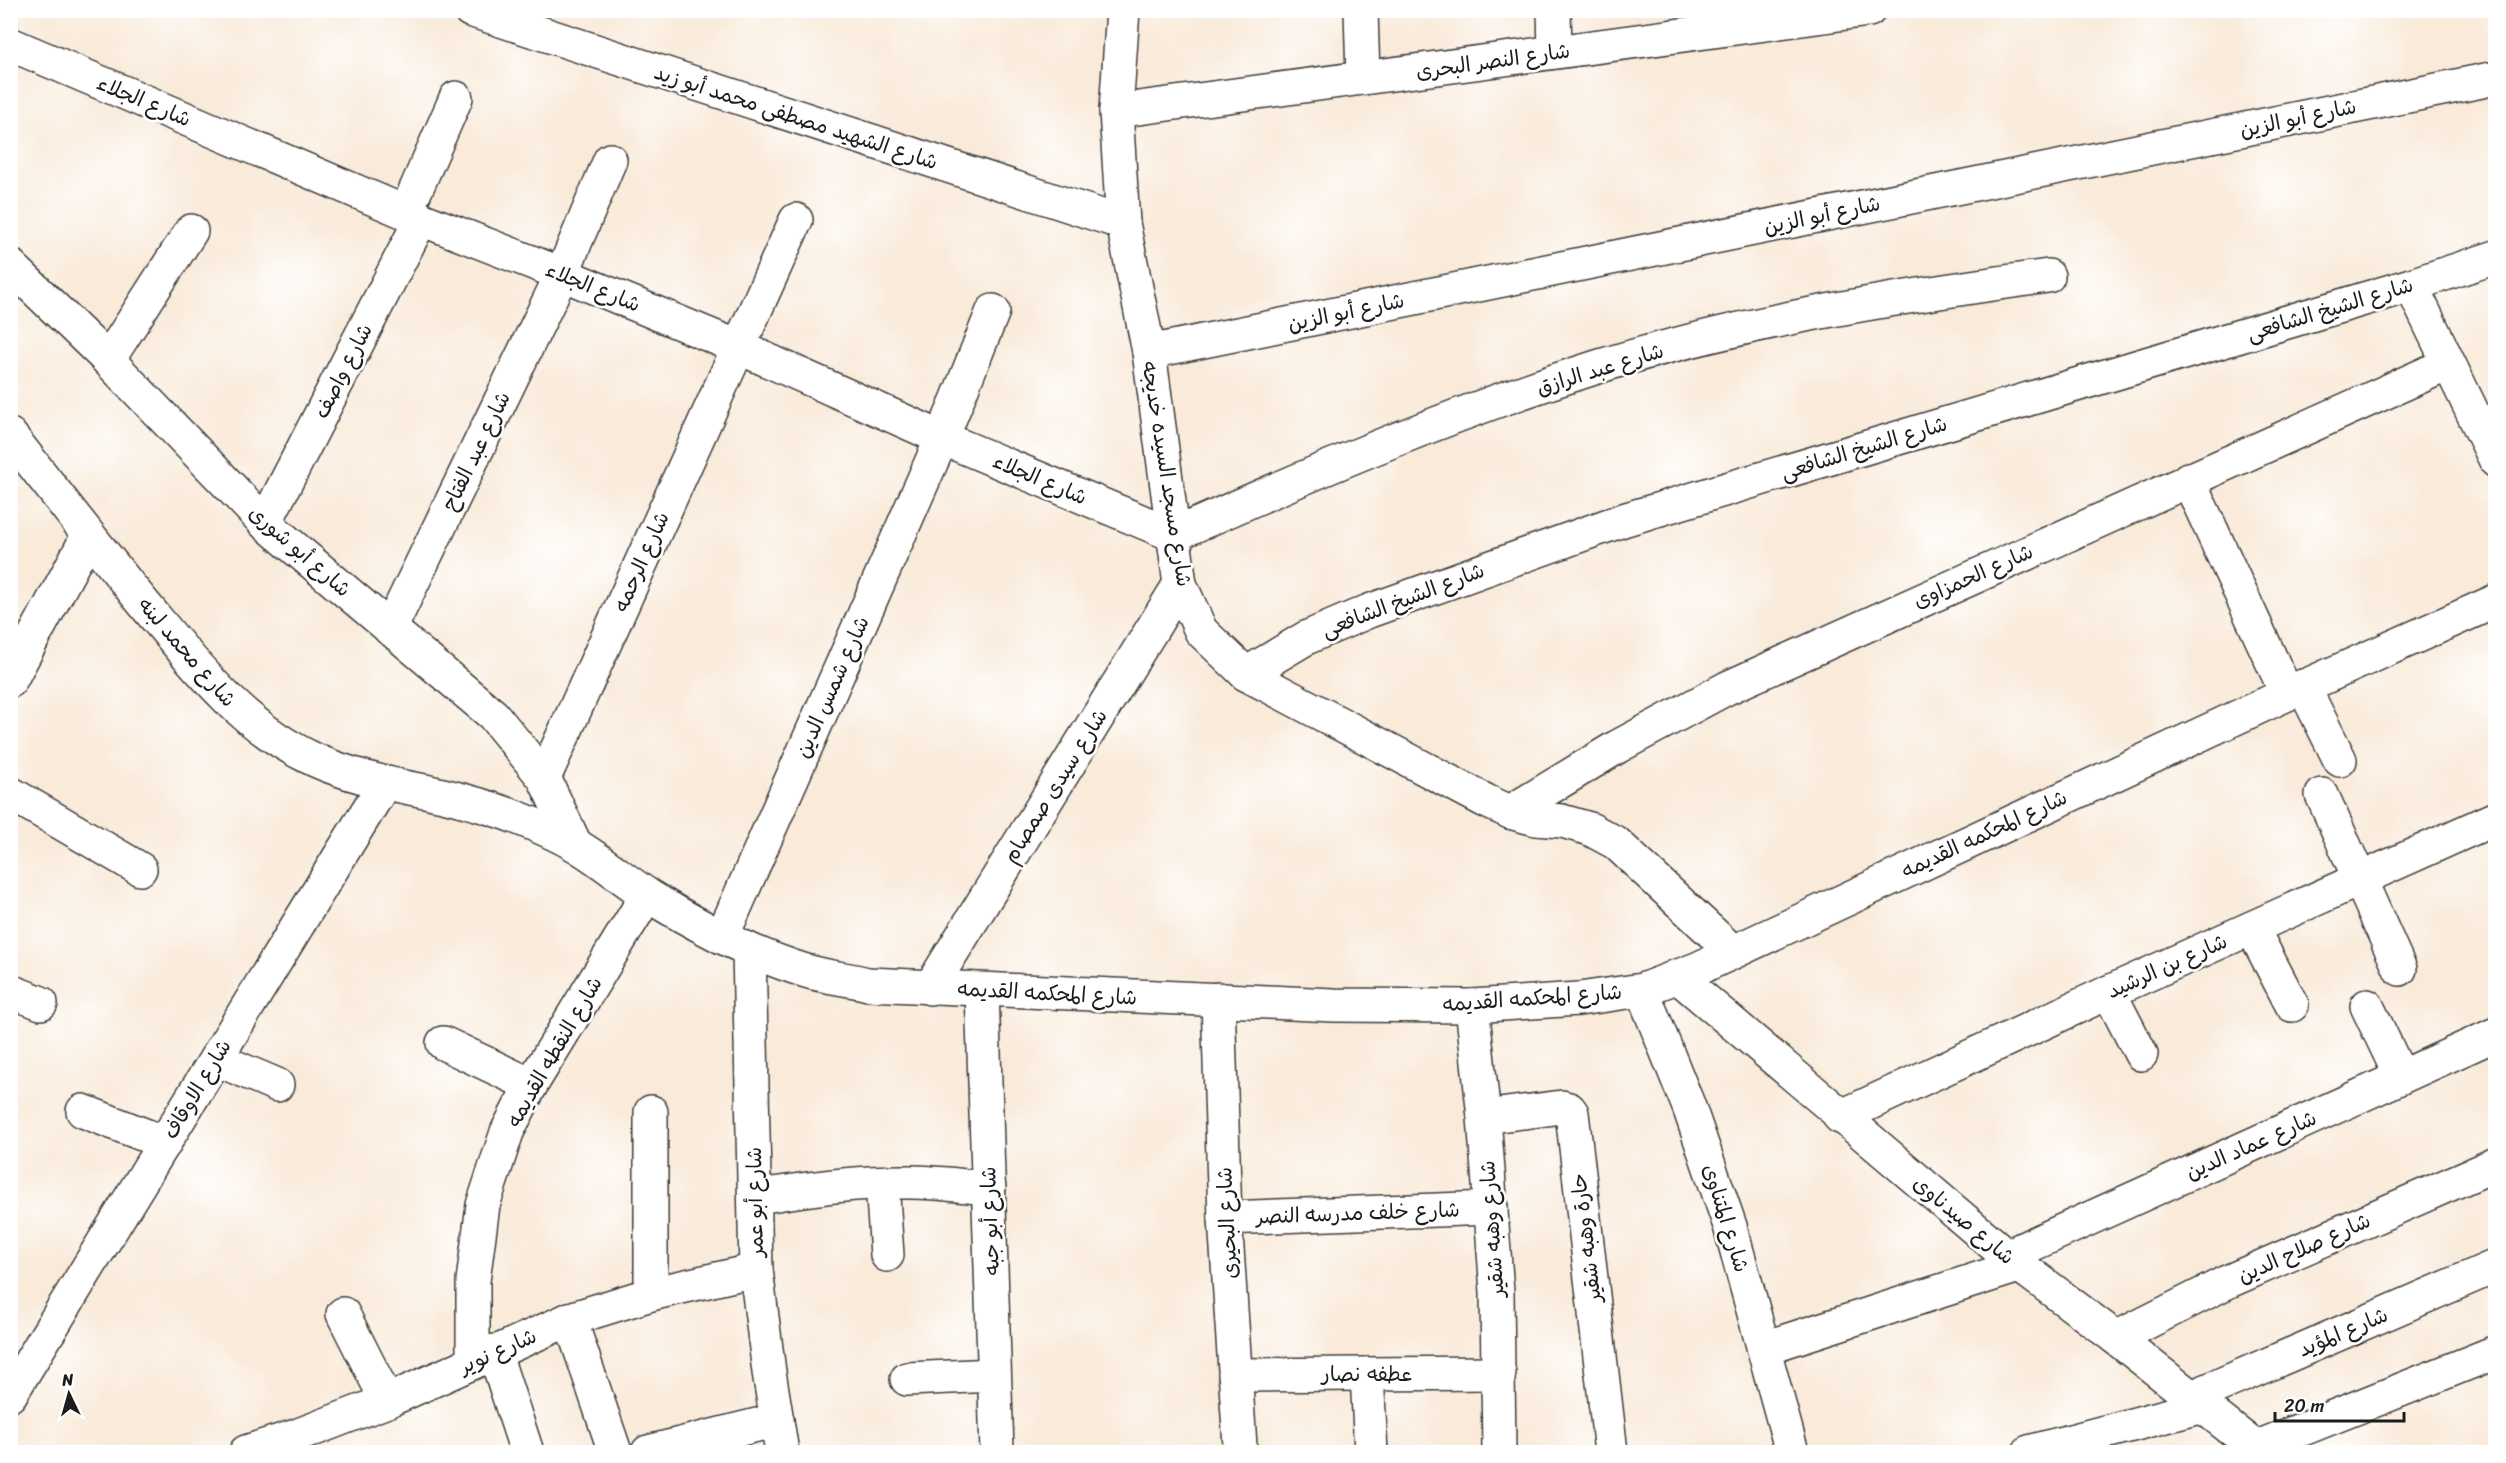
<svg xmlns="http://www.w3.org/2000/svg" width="2506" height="1463" font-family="Sriracha,'Playpen Sans Arabic',sans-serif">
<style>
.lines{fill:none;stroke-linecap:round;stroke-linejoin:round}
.minor-casing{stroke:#3d3b38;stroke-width:36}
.minor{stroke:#fff;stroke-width:33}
.labels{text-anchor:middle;stroke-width:5;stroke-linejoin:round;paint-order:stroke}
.street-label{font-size:21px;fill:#1c1c1c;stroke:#fff}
</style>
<rect width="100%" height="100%" fill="#fff"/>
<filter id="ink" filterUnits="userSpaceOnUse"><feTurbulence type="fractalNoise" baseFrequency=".0167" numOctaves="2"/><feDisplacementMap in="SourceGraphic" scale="12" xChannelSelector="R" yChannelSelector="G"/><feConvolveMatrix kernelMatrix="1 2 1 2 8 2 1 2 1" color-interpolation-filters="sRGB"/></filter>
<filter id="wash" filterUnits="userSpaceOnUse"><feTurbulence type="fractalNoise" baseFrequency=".008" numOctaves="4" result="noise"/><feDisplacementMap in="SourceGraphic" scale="24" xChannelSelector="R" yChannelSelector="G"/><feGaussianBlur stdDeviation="1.35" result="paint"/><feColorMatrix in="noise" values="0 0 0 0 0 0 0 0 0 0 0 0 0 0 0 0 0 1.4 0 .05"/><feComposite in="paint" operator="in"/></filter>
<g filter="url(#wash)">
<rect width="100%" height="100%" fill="#f9ead9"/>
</g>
<g filter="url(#ink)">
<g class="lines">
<g class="minor-casing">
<g id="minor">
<polyline points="470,10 1123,223"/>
<polyline points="1123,10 1116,111 1123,223 1149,352 1180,584 1201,631 1246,674 1486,801 1510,812 1536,819 1562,821 1590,829 1616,843 1732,951"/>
<polyline points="1361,10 1363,78"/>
<polyline points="1554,10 1555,52"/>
<path d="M10,44L421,219L562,274L738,347L942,438L1174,535C1313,472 1452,413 1597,367C1744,321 1896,297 2048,276"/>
<polyline points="1116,111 1869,10"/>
<polyline points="406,212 456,98"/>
<polyline points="10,265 108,360 265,523 493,715 544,778 575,844"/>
<polyline points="2411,285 2496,461"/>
<polyline points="1149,352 2496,78"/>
<polyline points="108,360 191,231"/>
<path d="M10,435C55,492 99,549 145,605C195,665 242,727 315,760C357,779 403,786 447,796C484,805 523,818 557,835C591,851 618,876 649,896C699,927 750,954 806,971C826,977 848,979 868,984L1334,1005L1472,1006L1579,999L1642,990L1697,969L2287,694L2496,601"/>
<polyline points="2188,479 2287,694"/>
<polyline points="265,523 421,219"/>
<polyline points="390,629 562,274 610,160"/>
<polyline points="1246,674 1306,638 1369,611 1623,520 2411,285 2496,257"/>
<polyline points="10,681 88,536"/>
<polyline points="2303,686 2340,760"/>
<polyline points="544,778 796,220"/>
<polyline points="10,793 140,869"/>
<polyline points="2322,795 2400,969"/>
<polyline points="1510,812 1617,747 1727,688 2448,364"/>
<polyline points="2252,928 2292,1005"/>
<polyline points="722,937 942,438 993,311"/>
<polyline points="749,950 756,1270 769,1372 782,1452"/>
<polyline points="1677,976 2007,1256 2116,1338 2261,1452"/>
<polyline points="930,988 1180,584"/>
<polyline points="982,990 997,1452"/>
<polyline points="1642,990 1689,1107 1730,1226 1792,1452"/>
<polyline points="10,991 41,1003"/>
<polyline points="2109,992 2141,1054"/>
<polyline points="1218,999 1225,1218 1240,1446"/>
<polyline points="1472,1006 1484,1117 1497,1292 1499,1452"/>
<polyline points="2367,1006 2401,1077"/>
<polyline points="443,1043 531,1085"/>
<polyline points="216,1059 277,1085"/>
<polyline points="83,1111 165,1143"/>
<polyline points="1484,1117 1562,1107 1569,1109 1572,1113 1611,1452"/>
<polyline points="1840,1117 2109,992 2496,818"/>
<polyline points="882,1183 887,1255"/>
<path d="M755,1197C807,1189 858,1181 911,1182C937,1182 963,1186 989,1188"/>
<polyline points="1225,1218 1491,1208"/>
<polyline points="2007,1256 2496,1034"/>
<polyline points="651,1294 651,1112"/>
<polyline points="343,1314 387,1401"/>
<polyline points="570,1319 615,1452"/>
<polyline points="2116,1338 2227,1282 2496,1164"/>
<polyline points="1764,1348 2018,1266"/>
<polyline points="494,1351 527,1452"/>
<polyline points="473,1361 473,1281 483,1205 507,1132 531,1085 647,895"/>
<polyline points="1367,1374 1371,1452"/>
<polyline points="1235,1375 1499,1373"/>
<polyline points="907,1379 994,1375"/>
<polyline points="10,1395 384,784"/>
<polyline points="2190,1398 2496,1266"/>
<polyline points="2255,1448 2496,1352"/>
<polyline points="246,1452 296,1436 387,1401 570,1319 651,1294 756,1270"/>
<polyline points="648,1452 777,1420"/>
<polyline points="2029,1452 2200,1407"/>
</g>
</g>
<use href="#minor" class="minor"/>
</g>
</g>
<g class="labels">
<g class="street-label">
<text transform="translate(1493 61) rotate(-8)" y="7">شارع النصر البحرى</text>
<text transform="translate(144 101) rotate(23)" y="7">شارع الجلاء</text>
<text transform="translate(796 117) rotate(18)" y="7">شارع الشهيد مصطفى محمد أبو زيد</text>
<text transform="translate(2298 118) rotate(-12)" y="7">شارع أبو الزين</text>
<text transform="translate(1822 215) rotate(-12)" y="7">شارع أبو الزين</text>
<text transform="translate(593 287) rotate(22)" y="7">شارع الجلاء</text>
<text transform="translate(2330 309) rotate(-17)" y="7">شارع الشيخ الشافعى</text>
<text transform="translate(1346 312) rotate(-12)" y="7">شارع أبو الزين</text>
<text transform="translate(1600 369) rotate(-17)" y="7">شارع عبد الرازق</text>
<text transform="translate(343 371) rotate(-63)" y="7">شارع واصف</text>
<text transform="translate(1864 448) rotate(-17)" y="7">شارع الشيخ الشافعى</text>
<text transform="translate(476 451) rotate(-64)" y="7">شارع عبد الفتاح</text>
<text transform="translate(1167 474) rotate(81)" y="7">شارع مسجد السيده خديجه</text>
<text transform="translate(1040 479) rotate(23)" y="7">شارع الجلاء</text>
<text transform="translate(300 551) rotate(41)" y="7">شارع أبو شورى</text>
<text transform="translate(641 562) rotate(-66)" y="7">شارع الرحمه</text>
<text transform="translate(1973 576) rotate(-24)" y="7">شارع الحمزاوى</text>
<text transform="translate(1403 600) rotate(-21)" y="7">شارع الشيخ الشافعى</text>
<text transform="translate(187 652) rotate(49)" y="7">شارع محمد لبنه</text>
<text transform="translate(832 687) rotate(-66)" y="7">شارع شمس الدين</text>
<text transform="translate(1055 786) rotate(-58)" y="7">شارع سيدى صمصام</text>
<text transform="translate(1984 834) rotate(-25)" y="7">شارع المحكمه القديمه</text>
<text transform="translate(2167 966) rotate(-24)" y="7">شارع بن الرشيد</text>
<text transform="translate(1047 993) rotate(3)" y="7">شارع المحكمه القديمه</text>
<text transform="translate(1532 998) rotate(-4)" y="7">شارع المحكمه القديمه</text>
<text transform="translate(554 1052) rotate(-60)" y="7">شارع النقطه القديمه</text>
<text transform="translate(197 1089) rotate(-59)" y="7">شارع الاوقاف</text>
<text transform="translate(2251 1145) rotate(-24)" y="7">شارع عماد الدين</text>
<text transform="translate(755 1202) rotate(-91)" y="7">شارع أبو عمر</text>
<text transform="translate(1358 1213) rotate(-2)" y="7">شارع خلف مدرسه النصر</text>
<text transform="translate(1726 1218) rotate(73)" y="7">شارع المتناوى</text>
<text transform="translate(1964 1220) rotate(40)" y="7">شارع صيدناوى</text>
<text transform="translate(990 1221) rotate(-92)" y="7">شارع أبو جبه</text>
<text transform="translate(1227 1223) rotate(-93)" y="7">شارع البحيرى</text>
<text transform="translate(1492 1229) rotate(-94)" y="7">شارع وهبه شقير</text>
<text transform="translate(1586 1238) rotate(-97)" y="7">حارة وهبه شقير</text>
<text transform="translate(2304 1248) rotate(-24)" y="7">شارع صلاح الدين</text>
<text transform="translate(2343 1332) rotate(-23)" y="7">شارع المؤيد</text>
<text transform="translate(498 1351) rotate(-24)" y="7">شارع نوير</text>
<text x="1367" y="1381">عطفه نصار</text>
</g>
</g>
<rect width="2506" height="1463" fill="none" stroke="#fff" stroke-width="36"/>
<g transform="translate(69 1394) rotate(355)" stroke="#ffffff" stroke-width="4.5" paint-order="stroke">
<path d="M0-4.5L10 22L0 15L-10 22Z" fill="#1c1c1c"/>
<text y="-9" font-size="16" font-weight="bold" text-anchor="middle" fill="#1c1c1c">N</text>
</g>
<path d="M2275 1412v9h129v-9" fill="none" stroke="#1c1c1c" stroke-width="3"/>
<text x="2284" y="1412" font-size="18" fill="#1c1c1c" stroke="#ffffff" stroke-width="4.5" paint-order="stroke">20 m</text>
</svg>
